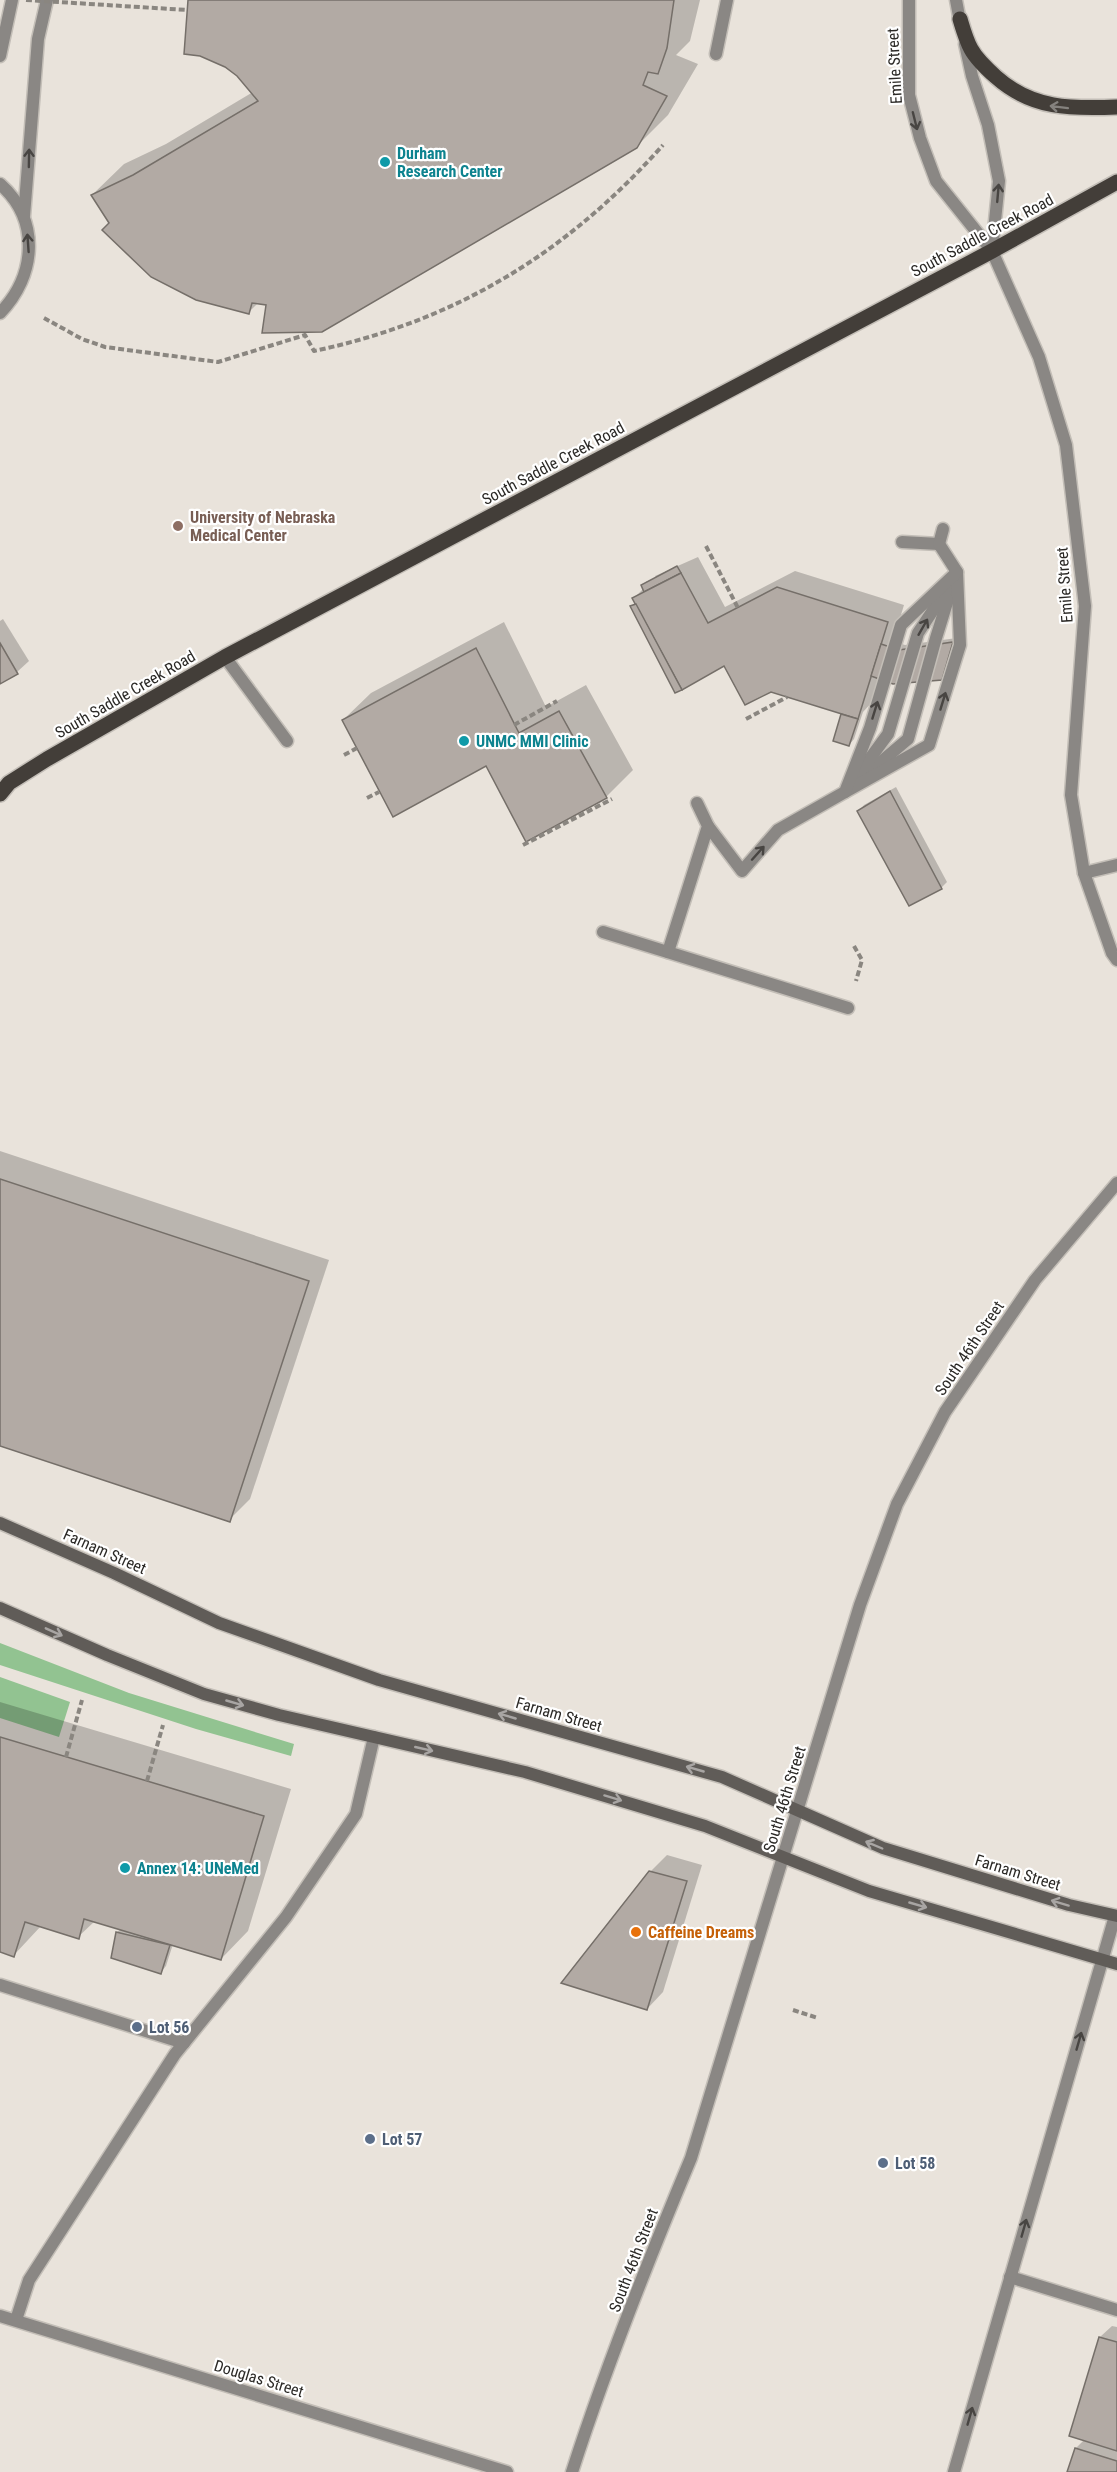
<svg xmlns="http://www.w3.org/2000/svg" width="1117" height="2472" font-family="'Roboto Condensed',sans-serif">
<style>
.green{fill:#92c391}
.shadow{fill:#0003}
.building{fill:#b2aaa4;stroke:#756f69;stroke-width:1.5}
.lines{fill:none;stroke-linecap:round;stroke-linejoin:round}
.lane-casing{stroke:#c3beb7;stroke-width:15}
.street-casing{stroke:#c3beb7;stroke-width:15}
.secondary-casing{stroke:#c3beb7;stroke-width:15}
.primary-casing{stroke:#c3beb7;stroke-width:18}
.path{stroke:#8a8680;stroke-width:4;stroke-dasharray:6 3;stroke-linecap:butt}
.lane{stroke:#8a8784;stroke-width:12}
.street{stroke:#8a8784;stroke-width:12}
.secondary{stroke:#605c58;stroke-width:12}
.primary{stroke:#433e39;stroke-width:15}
.path-bridge{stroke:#8a8680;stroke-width:4;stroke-dasharray:6 3;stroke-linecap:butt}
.oneway{stroke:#85827e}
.oneway2{stroke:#484542}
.oneway3{stroke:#a8a5a3}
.culture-dot{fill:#0f9aa8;stroke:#fff;stroke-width:2}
.education-dot{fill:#8d6e63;stroke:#fff;stroke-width:2}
.food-dot{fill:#e8710a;stroke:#fff;stroke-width:2}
.service-dot{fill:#5c6f8a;stroke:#fff;stroke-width:2}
.labels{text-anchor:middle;stroke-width:4.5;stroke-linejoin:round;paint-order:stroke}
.street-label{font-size:16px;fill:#2b2926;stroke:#fff}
.culture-label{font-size:16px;font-weight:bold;fill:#0d838f;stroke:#fff;text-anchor:start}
.education-label{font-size:16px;font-weight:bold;fill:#785e54;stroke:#fff;text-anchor:start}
.food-label{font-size:16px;font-weight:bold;fill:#c56008;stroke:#fff;text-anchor:start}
.service-label{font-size:16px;font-weight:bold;fill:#4e5e75;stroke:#fff;text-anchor:start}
</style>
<rect width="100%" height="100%" fill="#e9e3db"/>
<g class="green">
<polygon points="0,1643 129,1693 294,1744 291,1756 196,1729 0,1665"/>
<polygon points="0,1677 70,1702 59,1737 0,1718"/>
</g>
<g class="shadow">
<polygon points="190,0 700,0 690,41 676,55 698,64 668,115 636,147 268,303 259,302 248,313 111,223 92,195 124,164 166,144 253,92"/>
<polygon points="698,557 725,607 795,571 904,605 893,641 905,645 957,638 947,672 941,678 881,678 874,700 863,712 854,739 849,745 835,740 843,713 771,691 724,664 632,606 636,602 634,598 644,588 643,586 647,581 647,584 657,579 655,576"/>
<polygon points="3,619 29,661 17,672 0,683 0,621"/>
<polygon points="504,622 546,707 586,685 633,770 606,797 486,764 343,720 371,693"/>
<polygon points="896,787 947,882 941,888 910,904 859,811 864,805"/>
<polygon points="0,1151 329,1260 250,1499 229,1520 0,1445"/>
<polygon points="0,1702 291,1789 248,1931 221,1959 173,1944 166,1966 161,1972 117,1932 121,1929 95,1921 78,1937 41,1926 14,1955 0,1951"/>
<polygon points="667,1855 702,1865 663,1992 647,2009 650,1872"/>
<polygon points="1112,2326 1117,2327 1117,2472 1069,2472 1076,2448 1085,2439 1071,2435 1100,2337"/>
</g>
<g class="building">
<polygon points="188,0 674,0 667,48 658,74 648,72 643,85 667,96 637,148 322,332 262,333 266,305 252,303 249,314 196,300 151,277 102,230 109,223 91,195 133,175 258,101 237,76 225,67 200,56 184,54"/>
<polygon points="677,566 681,573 644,592 641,585"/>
<polygon points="681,573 708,623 777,587 888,622 858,719 771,692 745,705 724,666 682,690 632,598"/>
<polygon points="636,604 682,690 675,693 630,606"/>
<polygon points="953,642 942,680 893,684 871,676 881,644 899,650"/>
<polygon points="0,643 18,674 0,684"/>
<polygon points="476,648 519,733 559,711 607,798 526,842 486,766 393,817 342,720"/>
<polygon points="841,714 858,719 849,746 833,741"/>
<polygon points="890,791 942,889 909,906 857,811"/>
<polygon points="0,1179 309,1281 230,1522 0,1446"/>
<polygon points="0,1737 264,1816 221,1960 84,1919 79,1939 25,1922 14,1957 0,1952"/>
<polygon points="649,1871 687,1881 647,2010 561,1983"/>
<polygon points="116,1932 170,1945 161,1974 111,1958"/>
<polygon points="1099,2337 1117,2342 1117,2451 1069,2436"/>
<polygon points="1075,2448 1117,2461 1117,2472 1067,2472"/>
</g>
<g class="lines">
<g class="lane-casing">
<g id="lane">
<polyline points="716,54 727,0"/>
<polyline points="902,542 939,544 943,529"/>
<polyline points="225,657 287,741"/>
<polyline points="869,772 908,739 936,638 954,580"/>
<polyline points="857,776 888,734 918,633 947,589"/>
<polyline points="845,792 929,745 960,645 957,572"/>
<polyline points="708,826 742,871 778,830 845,792 870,728 901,625 957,572 939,544"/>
<polyline points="1084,873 1117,865"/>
<polyline points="603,932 848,1008"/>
<polyline points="668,952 708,826 697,803"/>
<polyline points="0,1985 184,2043"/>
<polyline points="1010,2277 1117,2310"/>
<polyline points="16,2320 29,2280 175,2054 286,1917 356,1814 374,1737"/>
<polyline points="954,2472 1115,1916"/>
</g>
</g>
<g class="street-casing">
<g id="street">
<polyline points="909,0 909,95 920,138 936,181 992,251 1039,357 1066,445 1085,606 1071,795 1084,873 1112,953 1117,960"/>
<polyline points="956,0 961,27"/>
<polyline points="965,44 972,76 988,125 999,181 992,251"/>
<polyline points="0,56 12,0"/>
<path d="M0,184C41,220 36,276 0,313"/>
<polyline points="24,216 38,39 47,0"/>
<polyline points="0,2316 507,2472"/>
<path d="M572,2472C606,2366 648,2261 691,2158L860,1605L897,1504L945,1412L1035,1280L1117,1183"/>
</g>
</g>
<g class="secondary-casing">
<g id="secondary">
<polyline points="0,1523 114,1573 219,1623 379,1680 722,1777 883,1848 1069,1905 1117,1916"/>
<polyline points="0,1608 107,1655 204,1694 279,1715 525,1772 705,1826 869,1891 1117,1964"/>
</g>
</g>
<g class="primary-casing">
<g id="primary">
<path d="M960,19C963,29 966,40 971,49C977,60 987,69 996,77C1032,109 1071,109 1117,107"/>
<polyline points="0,794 9,783 47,759 225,657 992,251 1117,182"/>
</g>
</g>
<g class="path">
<path d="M44,318L82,339L105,347L218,362L305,335L314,351C456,321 567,253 663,145"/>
<polyline points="706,546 738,608"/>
<polyline points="746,719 787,697"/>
<polyline points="514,725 557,701"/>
<polyline points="344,755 357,748"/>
<polyline points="367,798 379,792"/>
<polyline points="523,845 612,799"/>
<polyline points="854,946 862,960 856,981"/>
<polyline points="66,1757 82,1700"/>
<polyline points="147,1781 163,1725"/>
<polyline points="793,2010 818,2018"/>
</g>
<use href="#lane" class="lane"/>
<use href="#street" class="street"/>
<use href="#secondary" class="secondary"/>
<use href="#primary" class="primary"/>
<polyline class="path-bridge" points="26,0 187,10"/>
</g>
<defs><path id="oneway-shaft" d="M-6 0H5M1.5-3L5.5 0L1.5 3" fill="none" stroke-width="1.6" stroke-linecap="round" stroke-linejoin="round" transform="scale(1.5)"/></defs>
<use class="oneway" href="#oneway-shaft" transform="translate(1059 107) rotate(-173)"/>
<g class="oneway2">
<use href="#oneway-shaft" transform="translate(915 121) rotate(76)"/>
<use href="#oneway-shaft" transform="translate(29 158) rotate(-89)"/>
<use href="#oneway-shaft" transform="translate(998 193) rotate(-85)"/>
<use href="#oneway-shaft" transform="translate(28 243) rotate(-94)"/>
<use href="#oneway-shaft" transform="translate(923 627) rotate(-60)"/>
<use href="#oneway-shaft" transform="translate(943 701) rotate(-73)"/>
<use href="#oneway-shaft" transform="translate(875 710) rotate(-73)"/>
<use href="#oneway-shaft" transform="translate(758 853) rotate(-48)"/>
<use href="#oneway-shaft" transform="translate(1079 2041) rotate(-74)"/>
<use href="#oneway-shaft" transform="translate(1024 2228) rotate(-74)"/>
<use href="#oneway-shaft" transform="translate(970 2416) rotate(-74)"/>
</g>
<g class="oneway3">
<use href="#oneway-shaft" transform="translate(54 1632) rotate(24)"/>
<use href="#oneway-shaft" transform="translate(235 1703) rotate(16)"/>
<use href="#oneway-shaft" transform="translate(507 1716) rotate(-164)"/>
<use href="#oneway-shaft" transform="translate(424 1749) rotate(13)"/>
<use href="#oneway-shaft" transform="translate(695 1769) rotate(-164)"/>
<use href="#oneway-shaft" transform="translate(613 1798) rotate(17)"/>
<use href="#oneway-shaft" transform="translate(874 1845) rotate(-157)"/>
<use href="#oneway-shaft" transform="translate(1060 1903) rotate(-163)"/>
<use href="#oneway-shaft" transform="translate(918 1905) rotate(16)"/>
</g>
<g class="culture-dot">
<circle cx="385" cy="162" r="6"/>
<circle cx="464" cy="741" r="6"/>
<circle cx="125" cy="1868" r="6"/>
</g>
<circle class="education-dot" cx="178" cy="526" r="6"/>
<circle class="food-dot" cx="636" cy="1932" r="6"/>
<g class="service-dot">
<circle cx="137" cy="2027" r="6"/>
<circle cx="370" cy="2139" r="6"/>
<circle cx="883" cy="2163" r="6"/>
</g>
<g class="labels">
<g class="street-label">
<text transform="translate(894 66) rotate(-93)" y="6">Emile Street</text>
<text transform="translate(982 235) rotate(-28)" y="6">South Saddle Creek Road</text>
<text transform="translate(553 463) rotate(-28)" y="6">South Saddle Creek Road</text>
<text transform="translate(1064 585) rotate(-94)" y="6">Emile Street</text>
<text transform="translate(125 694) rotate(-30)" y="6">South Saddle Creek Road</text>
<text transform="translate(969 1348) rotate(-56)" y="6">South 46th Street</text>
<text transform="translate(105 1551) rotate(24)" y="6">Farnam Street</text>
<text transform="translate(559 1714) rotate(16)" y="6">Farnam Street</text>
<text transform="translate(784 1799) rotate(-73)" y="6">South 46th Street</text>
<text transform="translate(1018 1872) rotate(17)" y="6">Farnam Street</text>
<text transform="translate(633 2260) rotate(-69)" y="6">South 46th Street</text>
<text transform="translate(259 2378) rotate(17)" y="6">Douglas Street</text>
</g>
<g class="culture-label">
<text x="397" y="159">Durham<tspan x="397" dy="18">Research Center</tspan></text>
<text x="476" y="747">UNMC MMI Clinic</text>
<text x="137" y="1874">Annex 14: UNeMed</text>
</g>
<g class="education-label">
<text x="190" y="523">University of Nebraska<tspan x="190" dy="18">Medical Center</tspan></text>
</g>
<g class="food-label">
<text x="648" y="1938">Caffeine Dreams</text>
</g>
<g class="service-label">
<text x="149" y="2033">Lot 56</text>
<text x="382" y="2145">Lot 57</text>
<text x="895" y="2169">Lot 58</text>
</g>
</g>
</svg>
